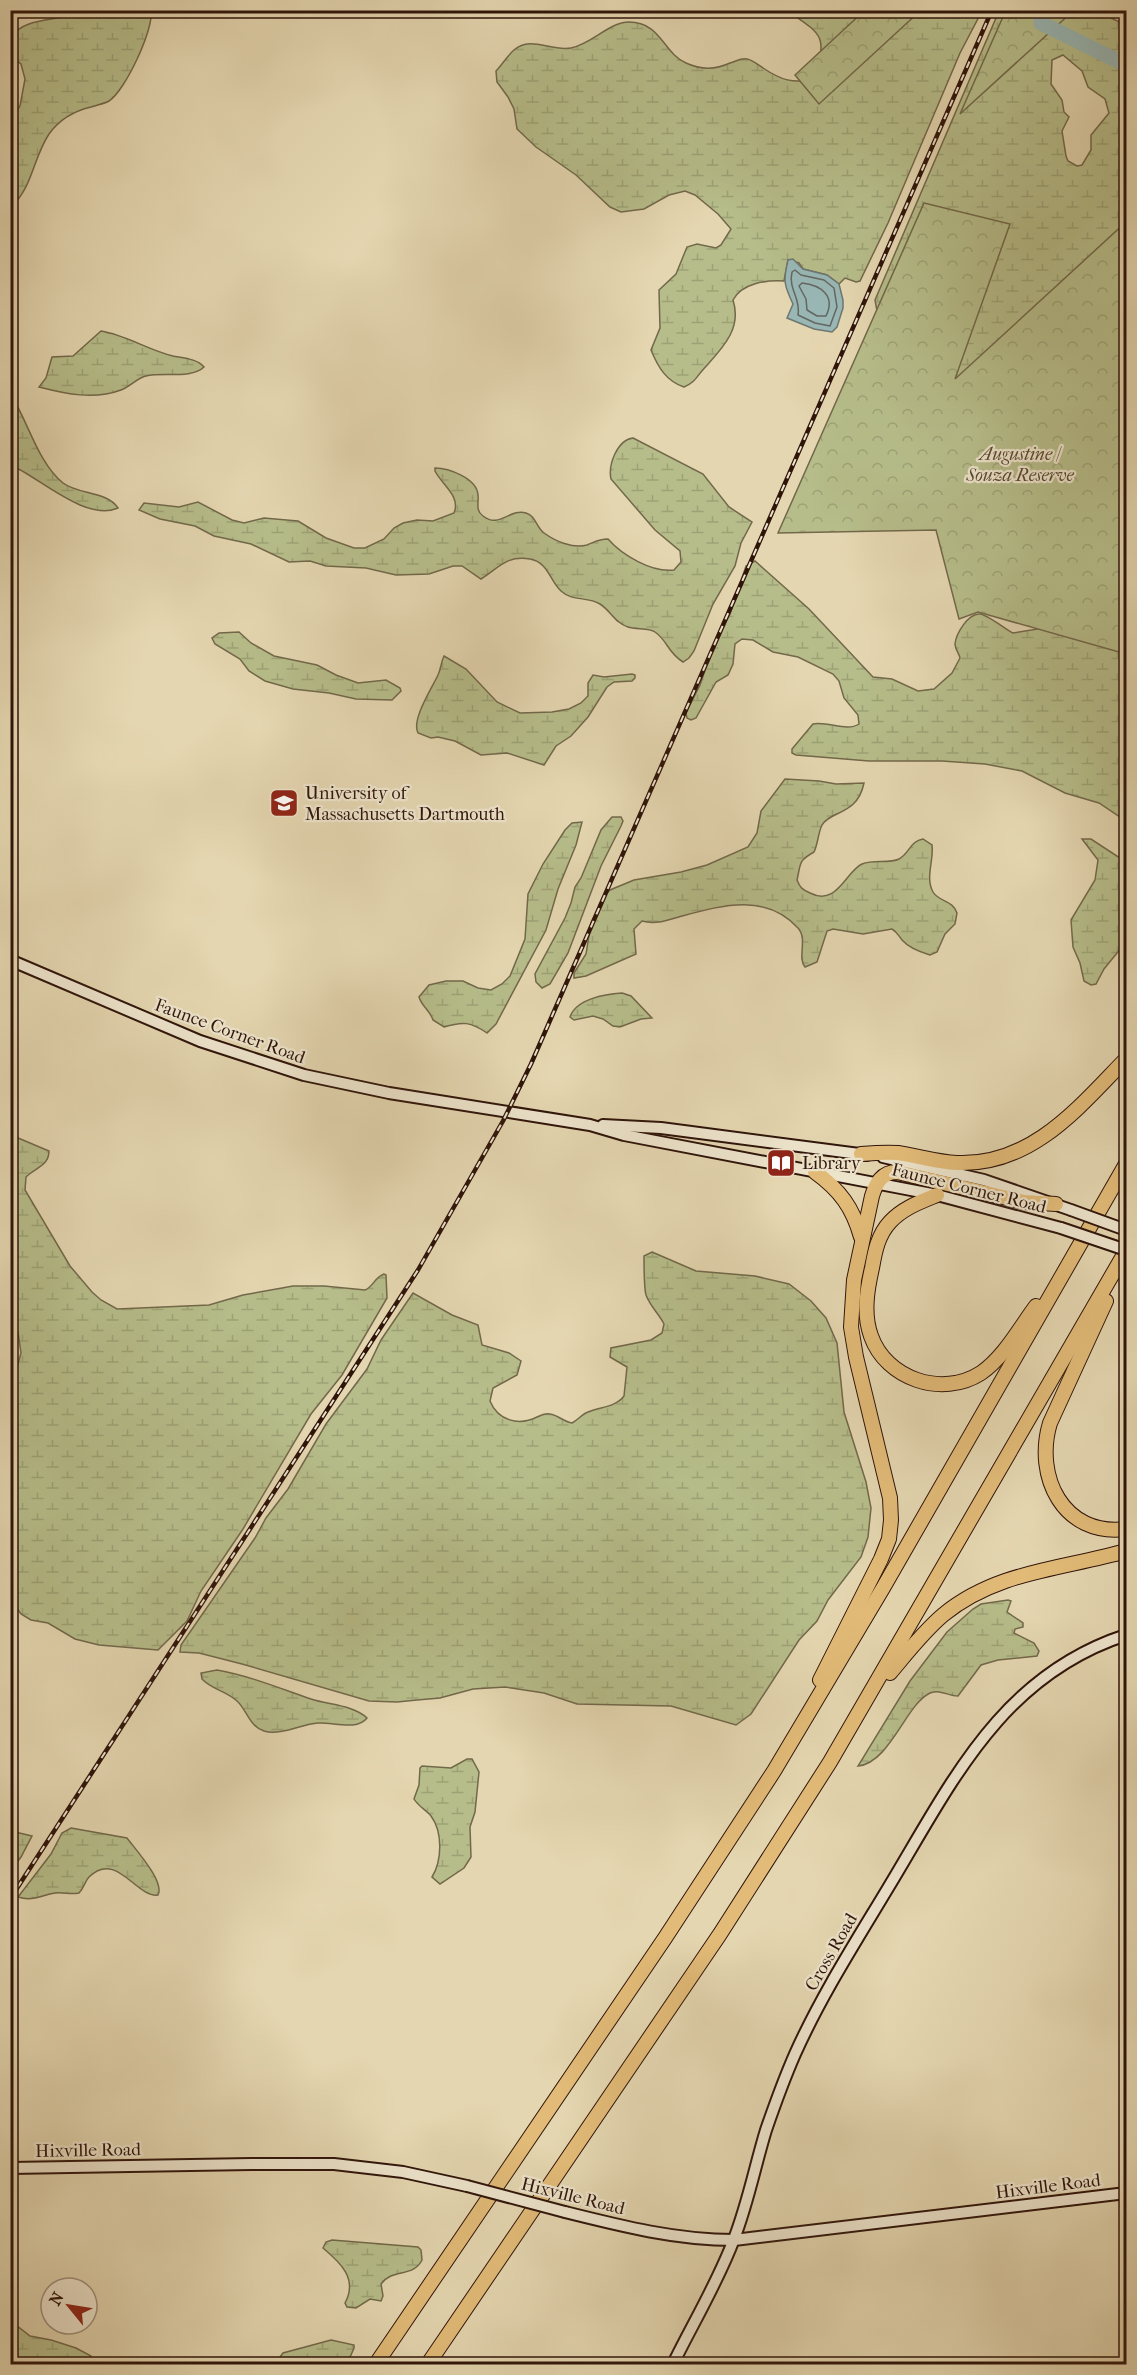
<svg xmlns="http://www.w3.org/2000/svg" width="1137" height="2375" font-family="'IM FELL French Canon',serif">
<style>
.wetland{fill:url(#wetland-marsh);stroke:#72684a;stroke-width:1.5;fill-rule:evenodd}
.park{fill:url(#park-crowns);stroke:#72684a;stroke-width:1.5}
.water{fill:#98b7b5;stroke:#6e7671;stroke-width:1.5}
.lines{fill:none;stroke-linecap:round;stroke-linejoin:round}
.shore{stroke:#646660;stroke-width:1.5}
.river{stroke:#98b7b5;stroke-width:15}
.secondary-casing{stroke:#2f140a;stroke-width:14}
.highway-casing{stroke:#2f140a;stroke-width:16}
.secondary{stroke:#ede4cc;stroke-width:10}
.highway{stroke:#e2bb78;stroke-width:14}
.rail-casing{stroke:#2f140a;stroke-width:4.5}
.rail{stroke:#ede4cc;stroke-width:2;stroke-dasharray:7;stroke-linecap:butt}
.secondary-bridge-casing{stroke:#2f140a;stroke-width:14;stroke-linecap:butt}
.secondary-bridge{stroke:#ede4cc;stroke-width:10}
.labels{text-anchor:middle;stroke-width:4.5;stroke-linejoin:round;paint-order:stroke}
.park-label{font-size:18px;font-style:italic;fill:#584730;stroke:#ede4cc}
.poi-label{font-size:18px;fill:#2f140a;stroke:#ede4cc;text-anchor:start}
.street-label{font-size:18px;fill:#2f140a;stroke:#ede4cc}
</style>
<defs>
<pattern id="wetland-marsh" width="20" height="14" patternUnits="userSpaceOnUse" patternTransform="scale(1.5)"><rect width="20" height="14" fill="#b6bd8a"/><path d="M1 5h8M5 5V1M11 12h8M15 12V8" fill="none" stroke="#9da276"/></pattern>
<pattern id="park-crowns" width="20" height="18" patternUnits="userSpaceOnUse" patternTransform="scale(1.5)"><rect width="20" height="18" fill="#b6bd8a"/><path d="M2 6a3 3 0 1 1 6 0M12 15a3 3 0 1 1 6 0" fill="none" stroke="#9da276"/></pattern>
</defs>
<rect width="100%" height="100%" fill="#e4d6b0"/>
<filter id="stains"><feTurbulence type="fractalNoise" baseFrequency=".00333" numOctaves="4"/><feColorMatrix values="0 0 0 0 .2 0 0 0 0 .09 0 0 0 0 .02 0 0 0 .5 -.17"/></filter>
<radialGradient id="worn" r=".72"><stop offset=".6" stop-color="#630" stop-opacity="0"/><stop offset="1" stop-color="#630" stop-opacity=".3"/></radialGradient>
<g class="wetland">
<path d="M81,11H151C154,29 125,91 109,101C104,104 96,105 91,107C74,111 59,120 49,134C33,158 33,187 11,207V120L20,106L25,79L21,64L11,56C10,50 9,42 12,37C22,16 65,22 81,11Z"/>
<path d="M788,11H982L960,53L888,223L860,281L856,282L845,278L839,284L827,275L803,269L799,263L788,260L784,281C766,280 742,283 733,300C743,331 719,351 701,372C695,380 693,383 684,387C666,381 658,367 651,350L660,328L659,290L676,274L687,247L697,244L716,248L721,245L731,229L718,214L695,195L685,191L669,195L644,209L621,212L610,207L576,175L536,147L517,129L514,109L508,97L497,82L496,71C502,65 507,56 514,50C531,35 551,52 571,48C592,44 609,22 629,22C661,22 663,53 686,63C701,70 715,70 730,63C737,61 740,58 747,59C753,60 758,65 763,68C781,80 793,84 814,79C827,36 824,36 788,11Z"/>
<path d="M999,11H1096L1126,25V821L1099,803L1065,793L1022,771L985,764L942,761H869L796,755L792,753V749L813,724C828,721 847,732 859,724L858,715L844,698L839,681L833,674L798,657L773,652L753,640L742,639L735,644L733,664L728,675L716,682L696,718L691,720L687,718L686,713L700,685L714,644L730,614L746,566L755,561L809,609L873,677L892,679L918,691L934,689L952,673L960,658C959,653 955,649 955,644C956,634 968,613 980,614C988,615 1005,629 1013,633L1050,627L948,376L877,311L875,300ZM1063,55L1082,71L1088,87L1105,99L1109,113L1091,135V150L1082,165L1077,166L1068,161L1066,156L1062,131L1069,117L1064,112L1062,100L1051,84L1052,60Z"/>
<path d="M101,331C126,335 148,350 173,356C183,358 198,359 204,367C192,379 162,372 146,376C137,378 130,387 121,390C94,400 66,394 39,387L46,378L52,357L73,356Z"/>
<path d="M15,402C29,426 40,465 63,483C79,495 107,491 118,508C86,522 40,478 11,465V406Z"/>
<path d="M633,438L703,474L729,507L752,522L741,543L735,566L713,604L694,651L689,658L683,662C667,652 668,641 655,632C649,627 636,630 628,627C615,623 611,611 600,604C587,596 573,602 561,591C550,581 548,562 530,559C506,555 499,568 481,579L462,566H453L429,574L396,575L366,568L326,566L310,561L289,562L251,544L214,536L195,526L160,519L139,510L144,503L179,507L198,502L232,520L244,523L264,518L298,521L326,538L354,548H365L384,539L394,528L403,523L417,520L433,521L454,513C461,496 442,485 435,471V468C448,468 477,478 478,495C479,503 475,510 483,516C499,529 510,508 526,513C536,516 536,527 544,533C555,541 573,549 587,545C595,542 598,539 608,539C622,555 652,573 674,570L681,562L680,551L655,530L611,479C608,465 617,440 633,438Z"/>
<polygon points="239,632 251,643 274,656 317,665 336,675 358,683 386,680 400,688 401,691 392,700 356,699 329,693 293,689 265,681 249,671 240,659 215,644 212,638 219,633"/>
<path d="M444,656L466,669L497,702L520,713L552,712L569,709L581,703L588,696V683L593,675L604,677L632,674L635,675V678L632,681L614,682L607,687L588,717L571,736L556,746L544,765L507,753L481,755L455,741L438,737L431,738L418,733C411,720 432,688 438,675C441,669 441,662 444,656Z"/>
<path d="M785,779L819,781L836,784L864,783C857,816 831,810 822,825C818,833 818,844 814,852C798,861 801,863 797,880C800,888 803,890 810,893C837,907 846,871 862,864C874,859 889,864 899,859C910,853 910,841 923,839L932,845C934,860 925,878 933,892C939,902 953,900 957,913L955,924L945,934L937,952L930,955C920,952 909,948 902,940C898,935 897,932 892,929L863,934L833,929L827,931L817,962L805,967C797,958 808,939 798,928C766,893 723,905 682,916C668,920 656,925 642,921L634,929L636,954L586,976L574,978V973L586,954L591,923L603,897L610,890L634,880L681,872L707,865L748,847L757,833L761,811Z"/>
<polygon points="612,817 621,817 623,821 621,826 601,866 568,953 550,984 542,988 536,982 535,974 565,918 571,903 575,887 581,878 601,830"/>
<path d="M582,822L576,845L558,889L546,930L496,1024L487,1033C471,1022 463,1021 444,1027L433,1020C430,1010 422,1007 419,997L429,985L446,981H463L478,988L491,990L502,984L510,976L525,939L528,894L543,864L565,830L572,823Z"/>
<polygon points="1082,839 1091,839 1126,862 1126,942 1104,969 1096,984 1091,985 1084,981 1080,963 1073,947 1071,920 1095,880 1098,860"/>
<path d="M622,993L631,996L652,1018L641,1019L620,1027L613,1026L603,1019L593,1016L574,1020L570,1017C576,999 605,994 622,993Z"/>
<path d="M11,1135L49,1151C49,1166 35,1168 26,1177L25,1190L70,1266L92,1292L101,1300L117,1309L209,1305L243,1295L293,1286H324L365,1290C373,1287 375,1277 384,1274L386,1275L387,1298L342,1375L311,1414L243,1529L201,1591L187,1621L158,1650L99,1645L75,1639L48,1623L31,1620L21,1614L11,1600L10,1393L21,1353L18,1332L11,1325Z"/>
<path d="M652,1252L696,1271L755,1276L789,1284L811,1301L826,1318L837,1343L844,1412L866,1482L871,1508L868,1537L861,1557L828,1600L817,1621L799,1640L751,1714L736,1725L671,1706L577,1704L544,1693L505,1687L473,1689L440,1698L417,1700L397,1702L369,1701L242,1664L199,1653L180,1652L181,1645L255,1538L266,1518L288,1489L326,1424L367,1369L381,1340L413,1293L452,1315L478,1325L482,1345L509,1353L521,1361L517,1375L493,1388L490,1401C498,1421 519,1426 537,1417C542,1415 544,1413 550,1414C558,1415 564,1422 572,1423C578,1420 582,1414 588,1412C600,1407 616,1407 624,1396L627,1367L610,1357L611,1348L651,1340L662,1333L664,1324C659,1314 650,1306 646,1295C644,1288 644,1264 644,1256Z"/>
<path d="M1008,1600L1011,1601L1007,1612L1023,1623V1627L1015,1629L1014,1633L1034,1643L1039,1651L1037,1656L998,1660L981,1665L958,1696C948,1696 941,1689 930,1693C906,1704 890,1763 858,1766L910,1681L947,1632L973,1609L981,1604Z"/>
<path d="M217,1670C250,1676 279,1688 311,1699C329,1705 353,1705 367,1718C357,1731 333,1722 318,1723C301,1724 281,1736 264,1731C249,1726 247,1710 237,1701C226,1691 211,1689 202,1679L201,1673Z"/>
<path d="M467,1759H472L479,1772L475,1812L470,1827L471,1857L464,1868L440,1884L432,1877C442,1861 443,1832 431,1816C426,1810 418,1806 414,1799L419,1785L420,1768L422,1766L451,1768Z"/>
<path d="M71,1828L127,1838C136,1850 165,1882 158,1895C136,1898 117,1850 89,1877C85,1881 84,1888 79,1893C71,1895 64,1892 55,1893C41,1895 33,1902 18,1897L51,1854L62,1833Z"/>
<polygon points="11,1831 32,1836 21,1857 11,1870"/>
<path d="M332,2240L418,2247L421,2250L422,2260C413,2278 392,2268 381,2284L383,2296L381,2301L370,2299L356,2308L347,2307L345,2303C358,2279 341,2263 323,2248L326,2242Z"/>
<polygon points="11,2321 30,2336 51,2340 76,2348 91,2356 92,2364 11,2364"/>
<polygon points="331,2340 354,2345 354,2348 347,2364 275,2364 283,2353"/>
</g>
<g class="park">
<polygon points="865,10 920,11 819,104 795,75"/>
<polygon points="1006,10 1073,11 960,114"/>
<polygon points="924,203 1010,224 955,379 1126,222 1126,654 978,612 959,619 936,530 778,533"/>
</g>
<path class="water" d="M793,259L803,269L827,275L839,284L843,300V308L837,327L832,332L814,329L787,318L793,304C784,285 783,281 788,260Z"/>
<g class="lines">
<g class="shore">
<path d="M795,270L801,275L824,280L834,288L837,307L830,326L815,323L798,315C801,298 788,289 792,272Z"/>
<path d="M802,283C821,285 836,296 826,316H817L807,310L806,299L799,286Z"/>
</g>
<polyline class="river" points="1041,10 1041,23 1126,65"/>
<g class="secondary-casing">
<g id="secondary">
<polyline points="10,960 200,1041 304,1075 389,1093 590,1125 624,1135 937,1195 1061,1228"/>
<polyline points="603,1125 661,1128 867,1155"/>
<polyline points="883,1157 984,1180 1071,1210"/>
<polyline points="10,2168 251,2164 334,2164 403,2172 467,2186"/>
<path d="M565,2212C621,2226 676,2240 734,2240L1126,2193"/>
<path d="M673,2364C693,2323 718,2282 734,2239C748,2203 755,2166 766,2130C775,2104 784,2079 795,2054C821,1996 855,1943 888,1888C951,1784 1000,1676 1126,1635"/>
</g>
</g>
<g class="highway-casing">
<g id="highway">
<path d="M861,1154C873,1153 886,1152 898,1153C918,1156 937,1162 957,1163C1032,1166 1079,1107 1126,1059"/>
<path d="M815,1172C840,1190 853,1208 861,1237"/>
<path d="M937,1195C920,1202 903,1208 890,1222C878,1235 875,1251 872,1268C867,1290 863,1314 871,1336C886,1379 942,1398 981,1373C1004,1357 1019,1329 1036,1306"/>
<path d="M1106,1301L1050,1423C1034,1476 1063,1537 1126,1529"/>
<path d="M890,1673C907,1653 923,1632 943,1615C996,1571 1063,1569 1126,1551"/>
<path d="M820,1680L881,1559L889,1539L891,1520L890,1498L856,1357L851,1327L854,1280L872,1196C876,1183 882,1172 897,1172L1024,1202L1056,1204"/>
<polyline points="376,2364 665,1938 774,1771 883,1588 1126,1164"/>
<polyline points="428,2364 720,1934 830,1762 1126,1251"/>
</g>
</g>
<use href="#secondary" class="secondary"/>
<use href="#highway" class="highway"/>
<g class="rail-casing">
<polyline id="rail" points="10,1899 418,1270 503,1121 531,1064 992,10"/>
</g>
<use href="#rail" class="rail"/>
<g class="secondary-bridge-casing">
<g id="secondary-bridge">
<polyline points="1071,1210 1126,1230"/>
<polyline points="1061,1228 1126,1250"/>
<polyline points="467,2186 565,2212"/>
</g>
</g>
<use href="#secondary-bridge" class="secondary-bridge"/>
</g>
<defs>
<g id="university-square" transform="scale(1.5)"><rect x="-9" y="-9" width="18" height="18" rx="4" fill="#8f2418" stroke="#ede4cc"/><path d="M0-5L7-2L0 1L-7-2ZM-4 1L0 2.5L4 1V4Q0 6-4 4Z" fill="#fff"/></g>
<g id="library-square" transform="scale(1.5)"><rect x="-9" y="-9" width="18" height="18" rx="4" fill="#8f2418" stroke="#ede4cc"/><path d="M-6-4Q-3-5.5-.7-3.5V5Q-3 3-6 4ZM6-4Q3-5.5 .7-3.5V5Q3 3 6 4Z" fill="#fff"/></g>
</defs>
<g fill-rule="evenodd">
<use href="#university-square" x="284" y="803"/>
<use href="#library-square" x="781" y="1163"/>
</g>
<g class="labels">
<g class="park-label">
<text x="1020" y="460">Augustine /<tspan x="1020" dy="21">Souza Reserve</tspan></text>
</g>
<g class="poi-label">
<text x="305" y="799">University of<tspan x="305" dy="21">Massachusetts Dartmouth</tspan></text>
<text x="802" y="1169">Library</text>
</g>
<g class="street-label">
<text transform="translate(230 1031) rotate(20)" y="6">Faunce Corner Road</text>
<text transform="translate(969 1188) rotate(14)" y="6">Faunce Corner Road</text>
<text transform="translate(831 1952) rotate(-60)" y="6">Cross Road</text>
<text transform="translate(88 2150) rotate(-1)" y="6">Hixville Road</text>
<text transform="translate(1048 2186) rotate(-7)" y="6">Hixville Road</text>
<text transform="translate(573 2196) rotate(14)" y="6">Hixville Road</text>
</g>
</g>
<rect width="1137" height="2375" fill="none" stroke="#e4d6b0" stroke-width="36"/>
<rect x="12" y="12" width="1113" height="2351" fill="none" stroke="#2f140a" stroke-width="3"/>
<rect x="18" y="18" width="1101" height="2339" fill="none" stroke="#2f140a" stroke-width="1.5"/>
<g transform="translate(69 2306) rotate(300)"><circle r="28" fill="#ede4cc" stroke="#a1917e" stroke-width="1.5"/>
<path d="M0-4.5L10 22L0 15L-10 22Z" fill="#8f2418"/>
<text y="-9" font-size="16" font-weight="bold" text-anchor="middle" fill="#2f140a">N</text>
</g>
<rect width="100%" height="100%" filter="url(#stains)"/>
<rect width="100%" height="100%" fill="url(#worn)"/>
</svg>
